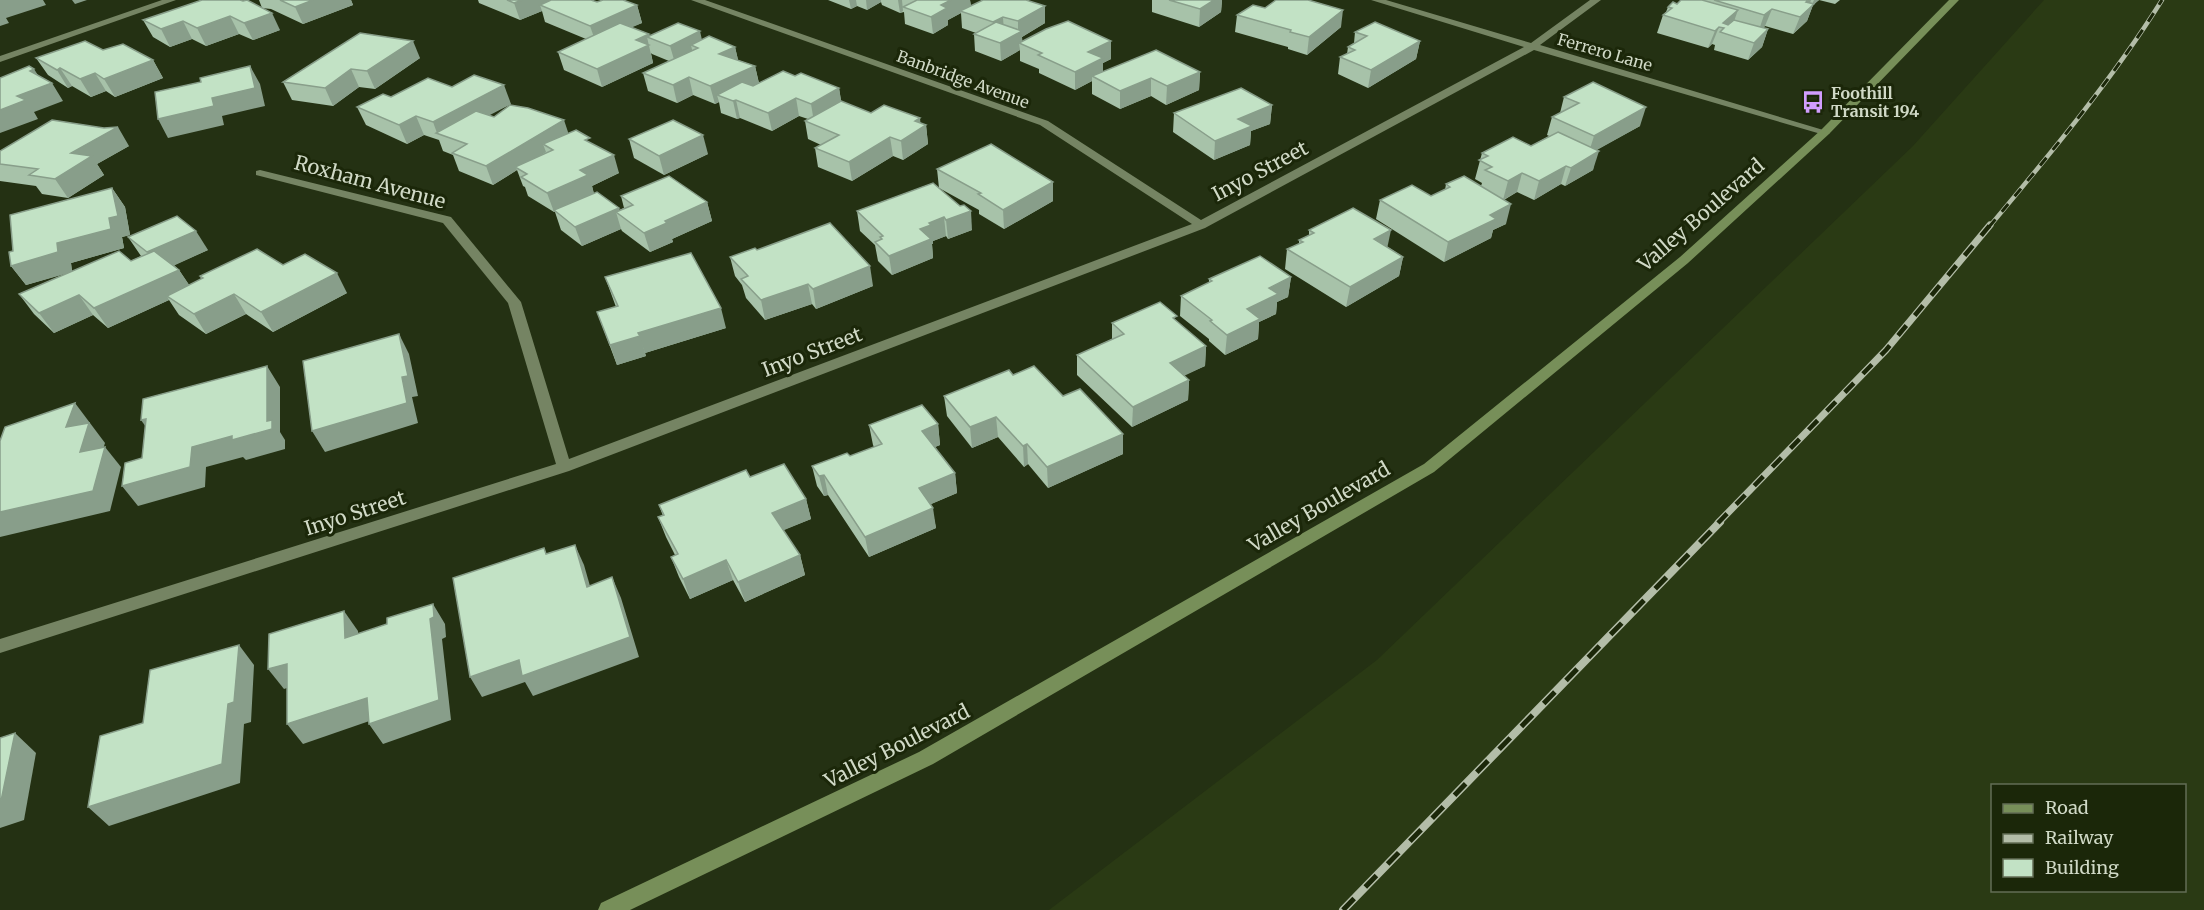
<svg xmlns="http://www.w3.org/2000/svg" width="2204" height="910" font-family="Merriweather,serif">
<style>
.built{fill:#2a3a14;fill-rule:evenodd}
.lines{fill:none;stroke-linecap:round;stroke-linejoin:round}
.minor{fill:#758463;fill-rule:evenodd}
.primary{fill:#778f59;fill-rule:evenodd}
.rail-far2-casing{stroke:#b3bda8;stroke-width:4.5}
.rail-far1-casing{stroke:#b3bda8;stroke-width:7}
.rail-casing{stroke:#b3bda8;stroke-width:8}
.rail-far2{stroke:#1b2709;stroke-width:3;stroke-dasharray:10;stroke-linecap:butt}
.rail-far1{stroke:#1b2709;stroke-width:4.5;stroke-dasharray:13;stroke-linecap:butt}
.rail{stroke:#1b2709;stroke-width:5;stroke-dasharray:16;stroke-linecap:butt}
.wall{fill:#a7c2a9}
.shaded-wall{fill:#889e8a}
.building{fill:#c2e2c5;stroke:#889e8a;stroke-width:1.5}
.labels{text-anchor:middle;stroke-width:6;stroke-linejoin:round;paint-order:stroke}
.far-street-label{font-size:16px;fill:#d0d9c6;stroke:#1b2709}
.far-poi-label{font-size:16px;font-weight:bold;fill:#d0d9c6;stroke:#1b2709;text-anchor:start}
.street-label{font-size:20px;fill:#d0d9c6;stroke:#1b2709}
</style>
<rect width="100%" height="100%" fill="#243113"/>
<path class="built" d="M2044,0H2204V910H1049L1377,660L1913,146ZM1992,786H2184V890H1992Z"/>
<g class="lines">
<g class="minor">
<polygon points="162,0 176,0 0,62 0,56"/>
<polygon points="691,0 705,0 1048,121 1201,220 1524,47 1371,0 1386,0 1531,43 1590,0 1601,0 1540,45 1830,132 1829,134 1821,134 1534,50 1205,228 569,471 0,653 0,639 556,464 508,303 443,223 256,175 256,171 260,170 451,217 521,302 569,459 1192,224 1040,125"/>
</g>
<polygon class="primary" points="1949,0 1959,0 1829,134 1688,263 1434,472 933,764 630,910 598,910 601,903 919,752 1424,464 1680,257 1821,130"/>
<g class="rail-far2-casing">
<path id="rail-far2" d="M1989,227C2050,154 2112,80 2162,0"/>
</g>
<g class="rail-far1-casing">
<polyline id="rail-far1" points="1718,523 1886,350 1990,225"/>
</g>
<g class="rail-casing">
<polyline id="rail" points="1343,910 1720,522"/>
</g>
<use href="#rail-far2" class="rail-far2"/>
<use href="#rail-far1" class="rail-far1"/>
<use href="#rail" class="rail"/>
</g>
<g class="wall">
<polygon points="202,0 280,30 253,40 239,34 206,46 192,39 170,47 153,37 143,20"/>
<polygon points="259,0 351,0 353,5 303,24 271,9 262,8"/>
<polygon points="478,0 591,0 597,2 637,5 642,23 631,27 649,34 649,36 702,39 735,47 738,60 755,66 759,83 795,76 839,88 841,101 871,113 926,125 928,144 903,160 893,156 852,181 818,167 815,148 821,145 808,139 805,121 808,119 799,116 772,131 740,118 737,119 721,113 719,102 715,104 693,95 677,103 648,91 643,73 669,61 652,54 651,53 653,63 602,87 564,70 558,52 586,39 545,22 542,11 520,20 479,3"/>
<polygon points="828,0 970,0 971,6 1045,6 1045,23 1022,37 1022,41 1111,41 1111,59 1103,63 1103,71 1200,72 1199,90 1166,105 1151,96 1120,109 1092,94 1092,81 1075,90 1039,73 1039,69 1020,61 1020,50 1001,61 975,51 974,34 976,33 962,28 961,13 948,20 948,25 933,34 905,24 904,12 900,13 882,5 881,2 867,10 857,6 851,9"/>
<polygon points="1152,0 1222,0 1221,12 1199,27 1152,12"/>
<polygon points="1681,0 1840,0 1835,4 1819,0 1813,5 1807,21 1793,34 1765,26 1763,28 1768,29 1762,47 1748,60 1714,50 1715,45 1712,44 1708,48 1657,33 1663,15 1666,12 1668,7 1677,4"/>
<polygon points="1265,8 1341,27 1307,55 1288,49 1288,47 1235,32 1237,15"/>
<polygon points="1355,32 1420,41 1416,59 1368,88 1338,74 1340,57 1347,54 1348,47 1354,43"/>
<polygon points="360,33 420,58 375,89 359,87 333,106 292,100 283,82"/>
<polygon points="103,50 153,60 163,78 115,97 106,91 91,97 72,86 68,88 48,75 36,58"/>
<polygon points="452,87 511,104 488,115 568,133 591,143 619,173 592,186 594,194 619,208 619,210 624,208 621,196 707,202 712,221 672,239 673,242 650,252 622,231 621,229 582,246 561,230 555,212 554,212 528,196 525,187 523,186 517,170 493,185 459,171 453,155 443,151 439,140 424,135 407,144 366,125 357,107 391,97"/>
<polygon points="1564,97 1640,126 1596,150 1593,170 1565,186 1561,184 1534,200 1517,192 1504,200 1506,224 1493,230 1491,238 1444,262 1376,219 1380,200 1431,196 1445,190 1446,184 1481,186 1482,183 1475,179 1482,153 1531,146 1549,136 1547,135 1552,117 1560,113"/>
<polygon points="1272,105 1270,124 1251,131 1250,145 1214,160 1173,132 1174,113"/>
<polygon points="629,139 708,154 664,175 634,158"/>
<polygon points="129,146 97,164 104,175 68,198 42,194 36,186 0,181 0,151"/>
<polygon points="937,169 1053,182 1053,201 1004,229 979,214 979,210 939,188"/>
<polygon points="933,183 972,230 948,239 946,236 933,241 933,244 932,244 933,258 892,275 878,261 875,245 860,231 857,211"/>
<polygon points="112,188 125,207 130,235 122,237 124,248 71,263 72,271 131,261 141,256 128,237 208,250 174,265 179,270 189,285 201,279 200,276 283,265 347,293 273,332 246,314 206,334 179,315 169,300 108,328 93,315 54,333 34,314 19,294 67,273 26,285 11,266 13,251"/>
<polygon points="1309,230 1388,247 1403,257 1399,276 1346,307 1285,269 1287,249 1299,244 1299,240 1309,235"/>
<polygon points="757,250 873,286 816,309 812,304 765,320 746,298 742,285 735,276 730,257"/>
<polygon points="605,277 726,328 645,353 646,356 617,365 597,312 616,307"/>
<polygon points="1291,277 1288,297 1277,302 1276,314 1259,322 1258,339 1225,355 1209,341 1209,339 1180,316 1181,296 1209,283 1209,279"/>
<polygon points="1177,322 1206,346 1205,366 1184,375 1189,380 1188,400 1132,427 1077,375 1077,355 1112,339 1112,323"/>
<polygon points="1013,375 1063,396 1123,454 1048,488 1028,464 1024,467 998,437 972,448 947,416 944,396"/>
<polygon points="938,424 940,445 935,447 955,473 957,493 931,504 936,528 869,557 828,495 824,496 817,486 812,466 850,456 874,447 873,445 869,425"/>
<polygon points="750,477 806,499 811,519 783,530 800,555 805,575 745,602 733,580 690,599 679,577 671,557 675,555 666,537 658,517 663,516 659,505"/>
</g>
<g class="shaded-wall">
<polygon points="0,0 43,0 46,5 6,18 9,23 0,26"/>
<polygon points="72,0 87,0 75,4"/>
<polygon points="313,0 351,0 353,5 303,24 295,7"/>
<polygon points="522,0 553,0 540,5 542,11 520,20 514,3"/>
<polygon points="849,0 856,0 857,6 851,9"/>
<polygon points="866,0 881,0 881,2 867,10"/>
<polygon points="898,0 902,0 903,11 900,13"/>
<polygon points="951,0 970,0 971,8 960,11 961,13 948,20 948,25 933,34 931,17 941,5"/>
<polygon points="1207,0 1222,0 1221,12 1199,27 1200,9"/>
<polygon points="1808,0 1811,0 1807,11 1811,7 1814,0 1819,0 1813,5 1807,21 1793,34 1806,2"/>
<polygon points="637,5 642,23 596,43 590,26"/>
<polygon points="1045,6 1045,23 1022,37 1023,45 1019,43 1020,50 1001,61 1000,43 1018,33 1018,21"/>
<polygon points="1772,9 1765,26 1758,33 1764,15"/>
<polygon points="1343,10 1341,27 1307,55 1309,37"/>
<polygon points="1738,10 1732,27 1724,28 1723,23"/>
<polygon points="272,13 280,30 253,40 244,23"/>
<polygon points="230,16 239,34 206,46 197,28"/>
<polygon points="1003,17 1004,34 994,39 993,22"/>
<polygon points="183,21 192,39 170,47 161,29"/>
<polygon points="1719,27 1712,44 1708,48 1715,31"/>
<polygon points="1768,29 1762,47 1748,60 1754,43"/>
<polygon points="700,31 704,49 691,45 693,54 675,63 670,46"/>
<polygon points="649,34 650,37 647,37 653,63 602,87 597,69 636,40"/>
<polygon points="413,41 420,58 375,89 367,71"/>
<polygon points="1111,41 1111,59 1103,63 1103,76 1092,76 1092,81 1075,90 1075,72 1088,52"/>
<polygon points="1420,41 1416,59 1368,88 1371,70"/>
<polygon points="735,47 739,64 719,54"/>
<polygon points="153,60 163,78 115,97 104,79"/>
<polygon points="250,66 260,84 265,106 222,116 224,125 168,138 158,119 212,98"/>
<polygon points="755,66 759,84 727,99 717,95 719,102 715,104 710,86"/>
<polygon points="60,68 72,86 68,88 57,70"/>
<polygon points="34,69 45,86 52,83 63,101 34,112 38,119 0,133 0,110 17,96 30,71"/>
<polygon points="351,69 359,87 333,106 325,88"/>
<polygon points="1200,72 1199,90 1166,105 1167,86"/>
<polygon points="95,73 106,91 91,97 80,79"/>
<polygon points="689,77 693,95 677,103 673,85"/>
<polygon points="1151,78 1151,96 1120,109 1120,91"/>
<polygon points="504,85 511,104 448,137 437,133 433,122"/>
<polygon points="839,88 842,106 814,122 811,104"/>
<polygon points="796,98 799,116 772,131 768,113"/>
<polygon points="736,100 740,118 737,119 733,101"/>
<polygon points="1272,105 1270,124 1251,131 1250,145 1214,160 1215,141 1238,119"/>
<polygon points="1646,107 1640,126 1588,155 1594,136"/>
<polygon points="416,116 424,135 407,144 399,125"/>
<polygon points="920,118 921,128 926,125 928,144 903,160 901,141 915,121"/>
<polygon points="564,120 570,138 543,144 546,152 519,169 515,167 517,170 493,185 486,166"/>
<polygon points="118,127 129,146 97,164 104,175 68,198 55,179 71,153"/>
<polygon points="703,135 708,154 664,175 659,156"/>
<polygon points="890,137 893,156 852,181 849,162"/>
<polygon points="1599,151 1593,170 1565,186 1571,168"/>
<polygon points="614,155 619,173 592,186 594,194 554,210 555,212 554,212 547,193 580,170"/>
<polygon points="1566,166 1561,184 1534,200 1539,181"/>
<polygon points="1522,173 1517,192 1503,200 1508,181"/>
<polygon points="1053,182 1053,201 1004,229 1003,210"/>
<polygon points="112,188 125,207 130,235 122,237 124,248 71,263 72,272 26,285 11,266 109,218"/>
<polygon points="707,202 712,221 672,239 673,242 650,252 644,233 665,221"/>
<polygon points="1511,204 1506,224 1493,230 1491,238 1444,262 1448,242 1490,215"/>
<polygon points="619,208 621,216 616,212 621,229 582,246 575,227"/>
<polygon points="971,211 972,230 948,239 946,220"/>
<polygon points="944,217 946,236 933,241 933,244 932,244 933,258 892,275 889,256 920,229 929,223"/>
<polygon points="1391,230 1387,249 1374,239"/>
<polygon points="196,231 208,250 160,272 147,252"/>
<polygon points="1403,257 1399,276 1346,307 1350,287"/>
<polygon points="870,266 873,286 816,309 813,289"/>
<polygon points="179,270 192,289 167,296 169,300 108,328 94,308"/>
<polygon points="337,273 347,293 273,332 261,312"/>
<polygon points="1291,277 1288,297 1277,302 1276,314 1259,322 1258,339 1225,355 1227,335 1247,309 1269,288"/>
<polygon points="808,284 812,304 765,320 761,300"/>
<polygon points="234,294 246,314 206,334 194,314"/>
<polygon points="79,295 93,315 54,333 39,313"/>
<polygon points="721,308 726,328 645,353 638,333"/>
<polygon points="399,334 409,354 418,396 412,397 418,423 325,452 312,431"/>
<polygon points="640,336 646,356 617,365 610,345"/>
<polygon points="1206,346 1205,366 1169,383 1170,363"/>
<polygon points="267,366 280,387 280,432 285,440 285,449 246,460 243,457 206,467 205,487 138,506 122,486 192,447 267,421"/>
<polygon points="1189,380 1188,400 1132,427 1133,407"/>
<polygon points="75,403 105,443 96,472 80,452 66,427"/>
<polygon points="996,417 998,437 972,448 970,427"/>
<polygon points="146,419 155,440 141,420"/>
<polygon points="938,424 940,445 925,451 922,431"/>
<polygon points="1123,434 1123,454 1048,488 1047,467"/>
<polygon points="1027,444 1028,464 1024,467 1023,446"/>
<polygon points="105,447 121,467 110,511 0,537 0,512"/>
<polygon points="955,473 957,493 922,508 919,488"/>
<polygon points="824,475 828,495 824,496 819,476"/>
<polygon points="806,499 811,519 777,533 772,513"/>
<polygon points="933,508 936,528 869,557 865,537"/>
<polygon points="575,545 584,565 596,607 587,587"/>
<polygon points="800,555 805,575 745,602 738,582"/>
<polygon points="726,560 733,580 690,599 683,579"/>
<polygon points="612,577 621,598 639,657 533,696 525,682 482,697 470,677"/>
<polygon points="433,604 445,624 446,637 442,639 451,720 383,744 369,724 430,619"/>
<polygon points="344,611 358,631 359,657 345,638"/>
<polygon points="239,645 254,665 251,722 244,724 240,783 109,826 88,807 228,704"/>
<polygon points="287,664 302,683 284,689 268,669"/>
<polygon points="367,698 381,717 303,744 287,724"/>
<polygon points="15,733 36,753 24,820 0,828 0,801"/>
</g>
<g class="building">
<polygon points="202,0 240,0 243,1 247,0 272,13 244,23 230,16 197,28 183,21 161,29 143,20"/>
<polygon points="280,0 313,0 295,7"/>
<polygon points="507,0 522,0 514,3"/>
<polygon points="551,0 591,0 597,2 603,0 623,0 637,5 590,26 540,5"/>
<polygon points="917,0 951,0 941,5 947,8 931,17 903,7"/>
<polygon points="983,0 1026,0 1045,6 1018,21 1003,17 993,22 960,11"/>
<polygon points="1169,0 1214,0 1200,9"/>
<polygon points="1276,0 1308,0 1343,10 1309,37 1290,32 1291,30 1237,15 1253,5 1265,8"/>
<polygon points="1681,0 1702,0 1738,10 1723,23 1728,25 1734,20 1768,29 1754,43 1720,32 1724,28 1719,27 1715,31 1663,15 1672,8 1668,7 1673,2 1677,4"/>
<polygon points="1714,0 1808,0 1806,2 1814,4 1800,17 1772,9 1764,15"/>
<polygon points="1068,21 1111,41 1088,52 1103,58 1075,72 1038,55 1042,53 1019,43 1046,29"/>
<polygon points="996,22 1022,31 1000,43 974,34"/>
<polygon points="1375,22 1420,41 1371,70 1340,57 1355,50 1348,47 1367,36 1355,32"/>
<polygon points="620,23 649,34 636,40 649,45 597,69 558,52"/>
<polygon points="678,23 700,31 670,46 647,37"/>
<polygon points="360,33 413,41 367,71 351,69 325,88 283,82"/>
<polygon points="709,36 735,47 719,54 755,66 710,86 689,77 673,85 643,73 698,48 691,45"/>
<polygon points="85,41 103,50 123,44 153,60 104,79 95,73 80,79 60,68 57,70 36,58"/>
<polygon points="1156,50 1200,72 1167,86 1151,78 1120,91 1092,76"/>
<polygon points="29,66 34,69 30,71 52,83 17,96 26,100 0,110 0,78"/>
<polygon points="250,66 255,88 212,98 214,106 158,119 155,92 201,82 200,78"/>
<polygon points="783,71 795,76 801,73 839,88 811,104 796,98 768,113 736,100 733,101 717,95 742,82 753,86"/>
<polygon points="474,75 504,85 433,122 416,116 399,125 357,107 383,94 391,97 428,78 452,87"/>
<polygon points="1593,82 1646,107 1594,136 1552,117 1579,103 1564,97"/>
<polygon points="1241,88 1272,105 1238,119 1252,126 1215,141 1174,113"/>
<polygon points="841,101 871,113 884,105 920,118 915,121 926,125 901,141 890,137 849,162 815,148 839,135 805,121"/>
<polygon points="510,105 528,108 564,120 486,166 452,153 467,144 436,133 476,111 494,117"/>
<polygon points="52,120 104,128 118,127 71,153 92,156 55,179 29,175 38,169 0,164 0,151"/>
<polygon points="673,120 703,135 659,156 629,139"/>
<polygon points="576,130 590,138 585,140 614,155 580,170 588,175 547,193 521,177 527,174 515,167 553,150 543,144"/>
<polygon points="1558,132 1599,151 1571,168 1566,166 1539,181 1522,173 1508,181 1485,170 1492,167 1479,160 1488,156 1482,153 1513,137 1531,146"/>
<polygon points="991,144 1053,182 1003,210 978,194 981,193 937,169"/>
<polygon points="669,176 707,202 665,221 667,223 644,233 616,212 633,205 621,196"/>
<polygon points="1464,176 1511,204 1490,215 1496,219 1448,242 1380,200 1412,185 1431,196 1450,187 1446,184"/>
<polygon points="933,183 960,206 964,205 971,211 946,220 944,217 929,223 931,225 920,229 931,239 889,256 875,242 882,239 880,237 883,236 857,211"/>
<polygon points="112,188 118,216 109,218 111,229 57,243 58,252 11,266 9,252 13,251 10,215"/>
<polygon points="597,192 619,208 575,227 554,210"/>
<polygon points="1353,208 1391,230 1374,239 1403,257 1350,287 1287,249 1303,242 1299,240 1314,233 1309,230"/>
<polygon points="177,216 196,231 147,252 128,237"/>
<polygon points="830,223 870,266 813,289 808,284 761,300 741,279 748,276 730,257 755,248 757,250"/>
<polygon points="257,249 283,265 305,254 337,273 261,312 234,294 194,314 167,296 203,278 200,276"/>
<polygon points="119,251 131,261 154,251 179,270 94,308 79,295 39,313 19,294"/>
<polygon points="691,253 721,308 638,333 640,336 610,345 597,312 618,306 605,277"/>
<polygon points="1260,256 1291,277 1269,288 1278,294 1247,309 1260,319 1227,335 1210,321 1212,320 1181,296 1212,281 1209,279"/>
<polygon points="1160,302 1177,316 1173,318 1206,346 1170,363 1189,380 1133,407 1077,355 1124,334 1112,323"/>
<polygon points="399,334 408,376 402,377 407,403 312,431 303,361"/>
<polygon points="267,366 267,421 272,420 272,429 232,440 232,436 192,447 190,467 122,486 125,463 142,458 146,419 141,420 143,399"/>
<polygon points="1034,366 1063,396 1080,389 1123,434 1047,467 1027,444 1023,446 996,417 970,427 944,396 1009,370 1013,375"/>
<polygon points="75,403 66,427 89,423 80,452 105,447 93,491 0,512 0,441 5,427"/>
<polygon points="922,405 938,424 922,431 955,473 919,488 933,508 865,537 824,475 819,476 812,466 847,453 850,456 882,444 869,425"/>
<polygon points="784,464 806,499 772,513 800,555 738,582 726,560 683,579 671,557 678,554 658,517 664,515 659,505 746,470 750,477"/>
<polygon points="575,545 587,587 612,577 630,637 522,676 519,660 470,677 453,578 544,548 546,554"/>
<polygon points="433,604 434,617 430,619 439,700 369,724 367,698 287,724 287,664 268,669 269,634 344,611 345,638 387,624 387,618"/>
<polygon points="239,645 234,702 228,704 222,764 88,807 100,736 143,723 150,670"/>
<polygon points="15,733 1,801 0,801 0,738"/>
</g>
<defs>
<g id="bus-bare" transform="scale(1.8)"><path d="M-5-6H5V4H4V6H2V4H-2V6H-4V4H-5ZM-3.5-4V0h7V-4ZM-3.5 1.2v1.5H-2V1.2ZM2 1.2v1.5H3.5V1.2Z" fill="#d19dfe" stroke="#1b2709" stroke-width="2.5" paint-order="stroke"/></g>
</defs>
<g fill-rule="evenodd">
<use href="#bus-bare" x="1813" y="102"/>
</g>
<g class="labels">
<g class="far-street-label">
<text transform="translate(1605 52) rotate(16)" y="6">Ferrero Lane</text>
<text transform="translate(963 79) rotate(20)" y="6">Banbridge Avenue</text>
</g>
<g class="far-poi-label">
<text x="1831" y="99">Foothill<tspan x="1831" dy="18">Transit 194</tspan></text>
</g>
<g class="street-label">
<text transform="translate(1260 171) rotate(-28)" y="7">Inyo Street</text>
<text transform="translate(370 182) rotate(15)" y="7">Roxham Avenue</text>
<text transform="translate(1701 215) rotate(-41)" y="7">Valley Boulevard</text>
<text transform="translate(812 352) rotate(-21)" y="7">Inyo Street</text>
<text transform="translate(1319 507) rotate(-30)" y="7">Valley Boulevard</text>
<text transform="translate(355 513) rotate(-18)" y="7">Inyo Street</text>
<text transform="translate(897 746) rotate(-27)" y="7">Valley Boulevard</text>
</g>
</g>
<rect x="1991" y="784" width="195" height="108" fill="#1b2709" stroke="#636e55" stroke-width="1.5"/>
<rect x="2003" y="804" width="30" height="9" fill="#778f59" stroke="#636e55" stroke-width="1.5"/>
<text x="2045" y="814" font-size="18" fill="#d0d9c6">Road</text>
<rect x="2003" y="834" width="30" height="9" fill="#b3bda8" stroke="#636e55" stroke-width="1.5"/>
<text x="2045" y="844" font-size="18" fill="#d0d9c6">Railway</text>
<rect x="2003" y="859" width="30" height="18" fill="#c2e2c5" stroke="#636e55" stroke-width="1.5"/>
<text x="2045" y="874" font-size="18" fill="#d0d9c6">Building</text>
</svg>
